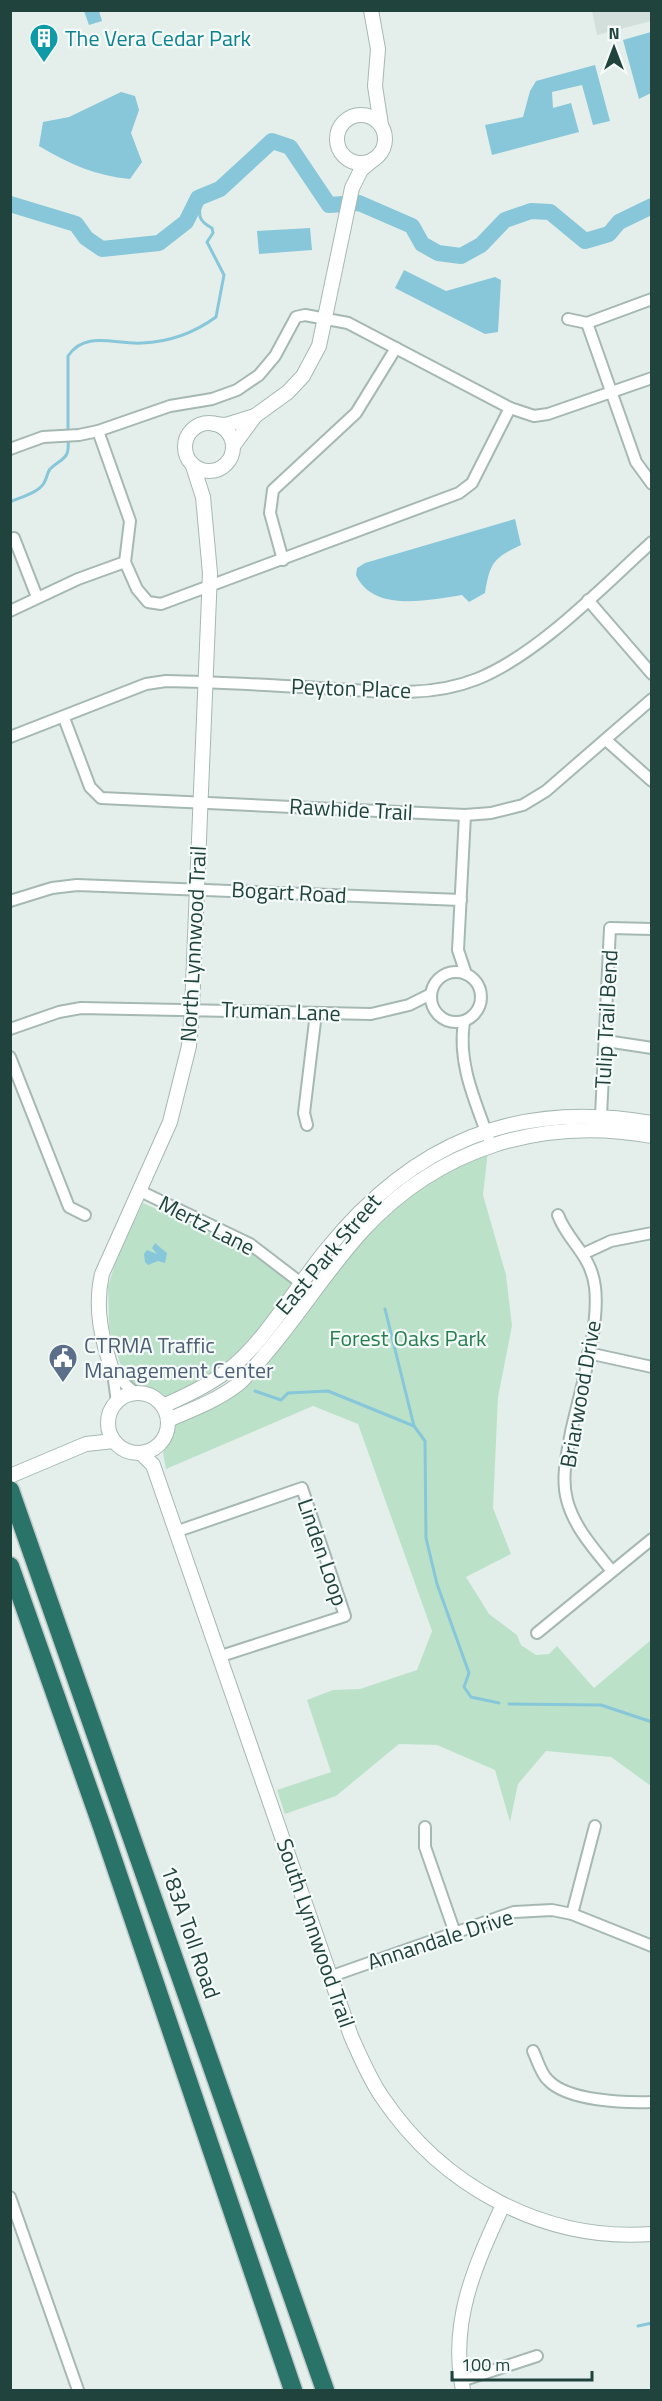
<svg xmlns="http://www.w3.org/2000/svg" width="662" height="2401" font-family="'Titillium Web',sans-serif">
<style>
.built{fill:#d2dfda}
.green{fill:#bbe2c9}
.water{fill:#87c7d9}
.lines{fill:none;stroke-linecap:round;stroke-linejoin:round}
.stream{stroke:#87c7d9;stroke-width:3}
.river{stroke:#87c7d9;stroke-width:16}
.minor-casing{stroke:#a6b8b3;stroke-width:14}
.tertiary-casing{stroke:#a6b8b3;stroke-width:16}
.motorway-casing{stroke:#c1cac9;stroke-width:21}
.minor{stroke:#fff;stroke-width:10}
.tertiary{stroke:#fff;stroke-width:14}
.motorway{stroke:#297369;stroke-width:18}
.labels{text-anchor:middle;stroke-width:4.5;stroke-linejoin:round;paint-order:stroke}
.culture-label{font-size:22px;fill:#0d838f;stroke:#f5fbf9;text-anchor:start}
.street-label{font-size:22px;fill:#21433d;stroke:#f5fbf9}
.park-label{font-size:22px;fill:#267f4f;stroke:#f5fbf9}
.service-label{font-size:22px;fill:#4e5e75;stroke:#f5fbf9;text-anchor:start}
</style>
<rect width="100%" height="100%" fill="#e4efeb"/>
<polygon class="built" points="592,11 651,11 651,21 597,35"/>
<g class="green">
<polygon points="488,1151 483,1195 506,1275 512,1326 498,1397 493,1508 511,1554 466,1577 489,1614 517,1635 521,1645 536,1655 549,1654 557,1646 594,1688 651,1640 651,1786 611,1757 546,1751 518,1784 510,1822 495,1770 437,1745 399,1744 336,1796 285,1814 277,1790 331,1772 307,1700 333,1690 360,1689 417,1670 432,1631 358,1424 313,1406 166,1469 163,1453 176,1422 226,1395 364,1233 409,1193"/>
<polygon points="143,1203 250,1251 291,1282 290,1290 241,1354 210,1377 176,1396 166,1397 126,1382 109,1328 108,1286 118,1255"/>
</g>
<g class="water">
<polygon points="84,11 99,11 102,21 89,25"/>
<polygon points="651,32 651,93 639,99 623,40"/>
<polygon points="595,65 610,121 593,125 582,85 552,92 553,108 571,103 579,132 492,155 485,125 523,117 530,91 536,81"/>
<path d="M121,92L135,96L139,110L131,133L142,162L130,179C96,176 69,164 39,146L43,122L69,117Z"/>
<polygon points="310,228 312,250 259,254 257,231"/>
<polygon points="404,270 446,291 495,277 501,280 498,332 485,334 395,288"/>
<path d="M515,519L521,545C493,558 490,563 485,593L469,602L462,595C429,600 373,613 356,575L357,568L365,563Z"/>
<polygon points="155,1243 167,1253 165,1263 158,1261 148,1265 145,1262 144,1254 147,1250 157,1254 152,1248"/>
</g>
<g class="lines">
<g class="stream">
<path d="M68,432V356C85,330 116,345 142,343C169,342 194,333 216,317L224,275L207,242L213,233L212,228C195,219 200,213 201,197"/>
<path d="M10,502C21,497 38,493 44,483C47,478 47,473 50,469C63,457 70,460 68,438"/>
<polyline points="385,1309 414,1426 425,1441 426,1538 437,1584 469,1673 464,1687 471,1697 499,1703"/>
<polyline points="255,1391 281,1400 288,1393 328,1391 414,1426"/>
<polyline points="509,1704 601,1705 652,1722"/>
<polyline points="638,2326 652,2323"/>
</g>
<polyline class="river" points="10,204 76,224 86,238 102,249 159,243 186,222 198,198 220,189 272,141 290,147 329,205 359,203 412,226 422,244 438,253 461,256 481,245 505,220 531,211 550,212 585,241 609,234 619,222 652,206"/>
<g class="minor-casing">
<g id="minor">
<polyline points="652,299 587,323 636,462 652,484"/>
<polyline points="568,319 587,323"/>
<polyline points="98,431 130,521 125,562 137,589 148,602 161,604 459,493 472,483 510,408"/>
<polyline points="10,449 43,437 79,435 98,431 170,406 212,399 237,390 259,375 275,356 296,317 305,315 348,323 510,408 534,416 548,414 652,378"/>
<polyline points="14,538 37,597"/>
<polyline points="283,560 270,513 273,490 356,413 396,348"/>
<polyline points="588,600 652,674"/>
<polyline points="10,611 78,579 125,562"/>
<polyline points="64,718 90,787 101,798 465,815 491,813 523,805 546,791 652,699"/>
<path d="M10,737L146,684L166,681C217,682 269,685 320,688C372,691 427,699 477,679C539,654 602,587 652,542"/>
<polyline points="606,740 652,781"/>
<polyline points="465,815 458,950 466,974"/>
<polyline points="10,901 52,888 77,885 461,900"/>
<circle cx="456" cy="997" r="25"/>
<path d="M464,1022C457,1065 477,1105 491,1145"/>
<polyline points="10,1029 59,1012 81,1008 371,1014 409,1005 431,994"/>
<polyline points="606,1041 652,1048"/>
<polyline points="10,1057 69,1207 85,1215"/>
<polyline points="601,1116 610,928 652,929"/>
<polyline points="307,1125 304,1113 316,1013"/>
<polyline points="140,1191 250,1244 301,1283"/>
<path d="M558,1215C568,1242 591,1254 595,1287C600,1328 580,1391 571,1432C567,1454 561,1478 567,1500C574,1527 594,1549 611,1570"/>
<polyline points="585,1253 611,1241 652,1233"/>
<polyline points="588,1353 652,1367"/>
<polyline points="113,1373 136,1394"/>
<polyline points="113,1373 117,1402"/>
<polyline points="178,1531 302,1488 345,1616 221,1656"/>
<polyline points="537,1633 652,1539"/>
<polyline points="425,1827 425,1847 455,1933"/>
<polyline points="572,1914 595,1826"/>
<polyline points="332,1976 514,1912 552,1910 572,1914 652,1946"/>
<path d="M533,2051C537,2059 541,2074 548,2080C567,2101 625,2103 652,2102"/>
<polyline points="10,2197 78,2390"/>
<polyline points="461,2381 537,2356"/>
</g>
</g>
<g class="tertiary-casing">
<g id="tertiary">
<polyline points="371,10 378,49 375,86 381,125"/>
<circle cx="361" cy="139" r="24"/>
<circle cx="209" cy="447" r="24"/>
<polyline points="214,424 226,425 255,416"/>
<polyline points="233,446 255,416 288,392 303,376 319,346 352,188 361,170 374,159"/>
<path d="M113,1373C102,1340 94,1309 102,1274L170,1122L189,1046L192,1009L210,573L203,497L193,466"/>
<circle cx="138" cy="1423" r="30"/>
<path d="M163,1406C185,1396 207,1386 227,1371C264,1344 297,1285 327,1249C413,1143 516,1099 652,1123"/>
<path d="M168,1420C191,1410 216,1401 237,1385C250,1374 262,1358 273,1345C304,1307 331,1265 363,1230C439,1148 542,1116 652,1136"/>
<path d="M141,1453L153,1465L351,2036C360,2056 369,2078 382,2097C442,2186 543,2242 652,2234"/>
<polyline points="10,1476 86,1444 114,1441"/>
<path d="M463,2390C449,2322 475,2266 503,2205"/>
</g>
</g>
<g class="motorway-casing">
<g id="motorway">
<polyline points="10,1490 325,2390"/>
<polyline points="10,1566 102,1827 293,2390"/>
</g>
</g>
<use href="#minor" class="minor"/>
<use href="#tertiary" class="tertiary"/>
<use href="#motorway" class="motorway"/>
</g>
<defs>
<g id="building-pin" transform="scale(1.5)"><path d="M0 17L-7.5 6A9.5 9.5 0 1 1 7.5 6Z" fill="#0f9aa8" stroke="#f5fbf9"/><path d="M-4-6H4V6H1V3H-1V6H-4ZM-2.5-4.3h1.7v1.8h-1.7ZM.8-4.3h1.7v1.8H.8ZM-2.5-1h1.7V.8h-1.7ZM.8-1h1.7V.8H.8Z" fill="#fff"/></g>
<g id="civic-pin" transform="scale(1.5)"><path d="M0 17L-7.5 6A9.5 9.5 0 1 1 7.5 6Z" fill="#5c6f8a" stroke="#f5fbf9"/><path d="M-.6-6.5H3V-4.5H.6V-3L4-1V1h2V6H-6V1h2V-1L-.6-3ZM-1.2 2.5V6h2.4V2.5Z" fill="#fff"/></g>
</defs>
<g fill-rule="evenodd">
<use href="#building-pin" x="44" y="38"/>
<use href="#civic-pin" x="63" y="1358"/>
</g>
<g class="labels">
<g class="culture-label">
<text x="65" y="46">The Vera Cedar Park</text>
</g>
<g class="street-label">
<text transform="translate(351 688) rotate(2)" y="8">Peyton Place</text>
<text transform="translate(351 809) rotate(3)" y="8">Rawhide Trail</text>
<text transform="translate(289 892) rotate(3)" y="8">Bogart Road</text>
<text transform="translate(193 944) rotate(-87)" y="8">North Lynnwood Trail</text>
<text transform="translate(281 1011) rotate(2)" y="8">Truman Lane</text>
<text transform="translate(606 1019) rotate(-87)" y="8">Tulip Trail Bend</text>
<text transform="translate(207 1225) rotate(27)" y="8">Mertz Lane</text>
<text transform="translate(328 1254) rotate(-50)" y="8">East Park Street</text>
<text transform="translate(580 1394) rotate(-80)" y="8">Briarwood Drive</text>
<text transform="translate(323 1552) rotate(71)" y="8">Linden Loop</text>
<text transform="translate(191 1932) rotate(71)" y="8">183A Toll Road</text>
<text transform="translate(316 1933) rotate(71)" y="8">South Lynnwood Trail</text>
<text transform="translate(440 1939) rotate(-18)" y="8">Annandale Drive</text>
</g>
<g class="park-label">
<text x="408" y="1346">Forest Oaks Park</text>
</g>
<g class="service-label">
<text x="84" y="1353">CTRMA Traffic<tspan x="84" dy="25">Management Center</tspan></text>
</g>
</g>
<rect width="662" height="2401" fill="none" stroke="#21433d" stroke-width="24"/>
<g transform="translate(614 48)" stroke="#f5fbf9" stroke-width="4.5" paint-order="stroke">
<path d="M0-4.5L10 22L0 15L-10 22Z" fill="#21433d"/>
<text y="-9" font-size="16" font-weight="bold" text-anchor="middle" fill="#21433d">N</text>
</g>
<path d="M452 2371v9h140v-9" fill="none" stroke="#21433d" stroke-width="3"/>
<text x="461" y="2371" font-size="18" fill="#21433d" stroke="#f5fbf9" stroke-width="4.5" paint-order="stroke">100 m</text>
</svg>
